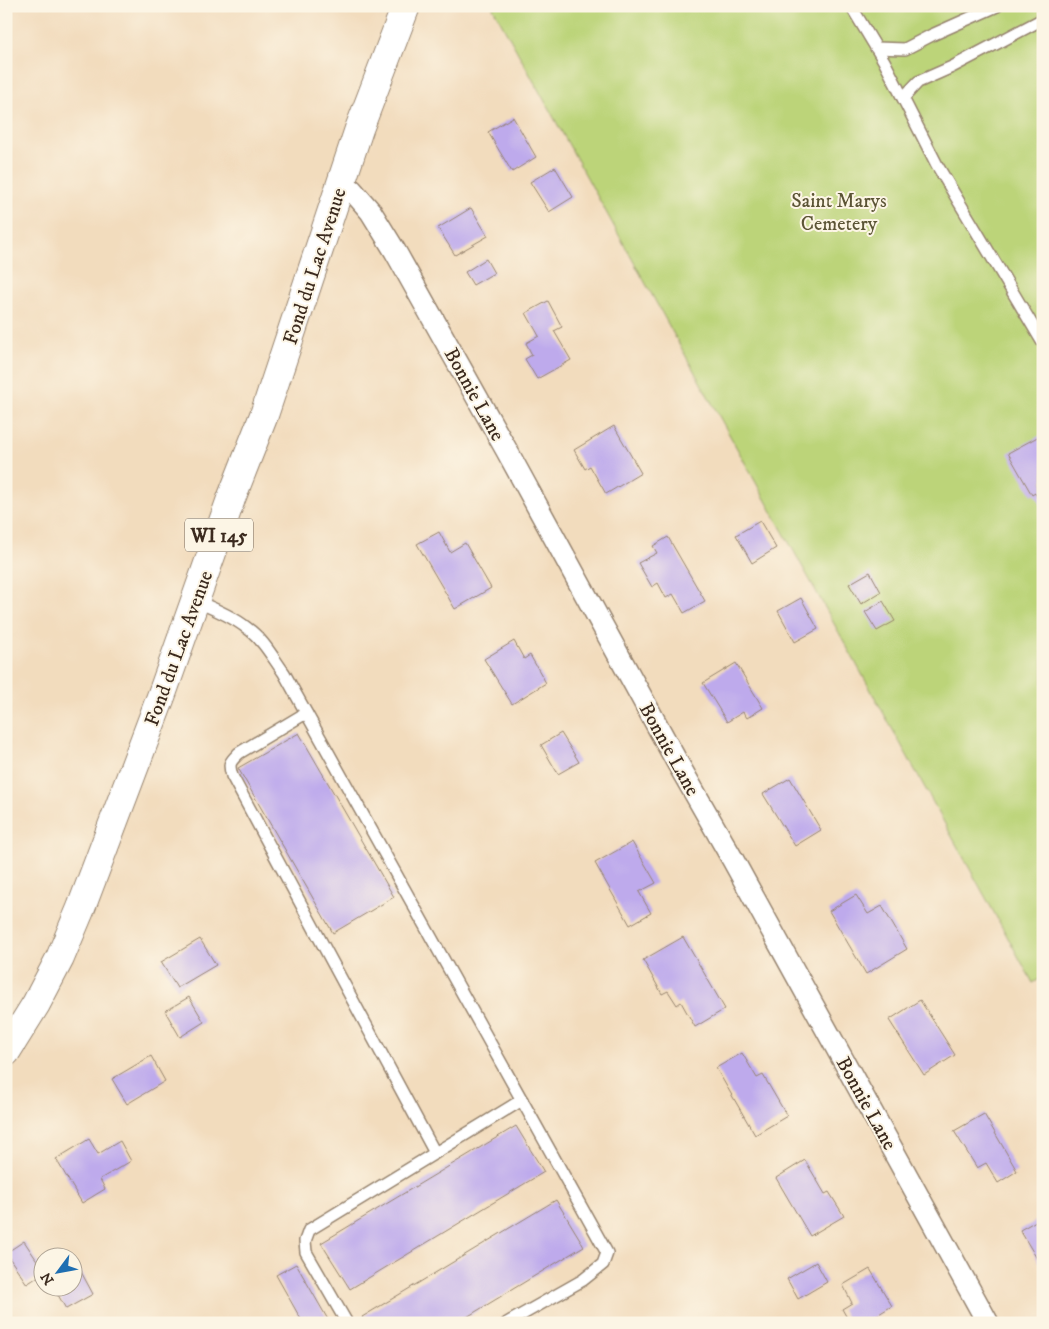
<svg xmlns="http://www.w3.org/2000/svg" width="1049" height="1329" font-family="'IM FELL DW Pica',serif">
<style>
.green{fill:#bcd479;stroke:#7c7f4c}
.building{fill:#beaaec}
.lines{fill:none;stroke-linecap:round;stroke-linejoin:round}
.service-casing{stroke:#96836e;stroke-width:14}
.minor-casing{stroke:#96836e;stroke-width:24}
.primary-casing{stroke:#96836e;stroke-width:30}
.service{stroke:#fff;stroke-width:11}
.minor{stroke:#fff;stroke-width:21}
.primary{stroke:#fff;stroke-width:28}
.labels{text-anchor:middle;stroke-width:4;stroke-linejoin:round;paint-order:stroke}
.shield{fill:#fcf5e5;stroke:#75675a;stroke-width:1}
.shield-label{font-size:19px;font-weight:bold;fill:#3b2a1e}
.park-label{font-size:20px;fill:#5b5435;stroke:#fcf5e5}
.street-label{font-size:20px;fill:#3b2a1e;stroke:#fcf5e5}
</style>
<rect width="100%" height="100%" fill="#fcf5e5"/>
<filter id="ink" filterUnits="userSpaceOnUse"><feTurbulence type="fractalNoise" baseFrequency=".02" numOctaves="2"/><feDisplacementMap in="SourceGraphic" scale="10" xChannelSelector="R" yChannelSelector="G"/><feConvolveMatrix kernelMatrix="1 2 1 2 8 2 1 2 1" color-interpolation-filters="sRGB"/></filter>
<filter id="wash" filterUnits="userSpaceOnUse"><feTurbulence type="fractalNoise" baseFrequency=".0096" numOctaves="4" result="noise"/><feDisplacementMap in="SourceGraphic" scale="20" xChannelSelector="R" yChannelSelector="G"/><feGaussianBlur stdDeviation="1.12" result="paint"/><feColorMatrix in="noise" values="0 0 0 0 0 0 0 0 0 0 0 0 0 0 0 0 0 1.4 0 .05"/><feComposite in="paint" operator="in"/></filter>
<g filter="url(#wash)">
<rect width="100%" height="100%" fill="#f2dcbd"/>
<polygon class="green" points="492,6 1043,6 1043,977 1033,983"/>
<g id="blocks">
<g class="building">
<polygon points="513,117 536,157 512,172 488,132"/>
<polygon points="555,167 573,197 549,212 530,182"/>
<polygon points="471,208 488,236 455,255 438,228"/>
<polygon points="486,259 494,273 473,285 465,272"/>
<polygon points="548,301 562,327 554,331 571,360 537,379 525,359 532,355 526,343 539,336 526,313"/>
<polygon points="614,426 641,473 606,494 590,466 585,469 574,450"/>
<polygon points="1043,434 1043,508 1035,493 1032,495 1008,453"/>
<polygon points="760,521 776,548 752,563 736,535"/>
<polygon points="439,532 450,552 465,543 491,588 455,609 417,544"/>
<polygon points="668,537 705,601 684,613 673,594 666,598 658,583 652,587 638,563 657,553 653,546"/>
<polygon points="870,572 881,592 861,604 849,584"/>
<polygon points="801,598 818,629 795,642 778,611"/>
<polygon points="883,601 895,621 877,631 865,612"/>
<polygon points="514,641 524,659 530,655 546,683 512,704 484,659"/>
<polygon points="736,663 763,708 747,718 743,712 727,722 703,683"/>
<polygon points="299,733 394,897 333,933 238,768"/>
<polygon points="561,733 579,762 558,774 541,745"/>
<polygon points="790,778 821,830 795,846 763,794"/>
<polygon points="632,842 656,883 639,892 651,913 630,925 595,863"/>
<polygon points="856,895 868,914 882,906 907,949 866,974 829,911"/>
<polygon points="683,937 725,1009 695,1027 681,1002 677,1005 668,991 662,994 643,960"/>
<polygon points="200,939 216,965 177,988 161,962"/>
<polygon points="189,997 204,1022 180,1037 165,1011"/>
<polygon points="920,1000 955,1055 924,1075 889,1020"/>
<polygon points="742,1053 757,1078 763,1075 787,1116 755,1135 716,1068"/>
<polygon points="151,1056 165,1081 127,1104 112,1079"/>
<polygon points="984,1114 1017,1171 998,1183 986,1163 977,1168 954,1131"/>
<polygon points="516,1126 544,1172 350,1289 321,1243"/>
<polygon points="89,1139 98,1154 120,1141 131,1161 100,1179 105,1189 82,1203 56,1159"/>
<polygon points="805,1160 825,1194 829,1192 844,1216 810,1236 776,1178"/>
<polygon points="556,1200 584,1246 457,1323 366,1323 362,1317"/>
<polygon points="1043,1217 1043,1269 1020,1230"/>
<polygon points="24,1241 42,1268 42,1274 27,1284 6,1253"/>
<polygon points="816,1262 827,1282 798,1299 787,1279"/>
<polygon points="296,1264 330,1323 303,1323 276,1275"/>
<polygon points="79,1268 93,1294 66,1309 53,1286 72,1286 72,1272"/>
<polygon points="870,1269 892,1306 864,1323 850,1323 842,1309 852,1303 843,1285"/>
</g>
</g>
</g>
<g filter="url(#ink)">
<use href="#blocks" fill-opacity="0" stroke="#96836e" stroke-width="1"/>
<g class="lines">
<g class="service-casing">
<g id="service">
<polyline points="851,6 884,61 937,165 1043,343"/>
<polyline points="876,48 905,49 932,35 997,6"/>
<polyline points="903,98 918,82 952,67 1043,19"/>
<path d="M195,601C213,608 232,616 247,628C263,639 273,658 284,673L607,1253L603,1264L583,1280L507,1323"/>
<path d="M306,713L239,753C230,762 228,763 232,776L435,1153"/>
<polyline points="347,1323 306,1252 305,1241 309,1230 522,1100"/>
</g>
</g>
<g class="minor-casing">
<polyline id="minor" points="342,183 352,190 371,212 395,251 507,451 677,762 733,860 988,1323"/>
</g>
<g class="primary-casing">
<polyline id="primary" points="6,1052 36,1004 60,958 81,908 162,694 231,499 264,415 359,129 406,6"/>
</g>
<use href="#service" class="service"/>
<use href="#minor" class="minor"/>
<use href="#primary" class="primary"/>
</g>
</g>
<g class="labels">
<rect class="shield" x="185" y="518.5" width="68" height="33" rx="4"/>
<g class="shield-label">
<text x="219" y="542">WI 145</text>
</g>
<g class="park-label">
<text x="839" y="207">Saint Marys<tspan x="839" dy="23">Cemetery</tspan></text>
</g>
<g class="street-label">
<text transform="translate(314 266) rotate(-72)" y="7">Fond du Lac Avenue</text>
<text transform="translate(475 394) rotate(61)" y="7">Bonnie Lane</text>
<text transform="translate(178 648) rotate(-70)" y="7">Fond du Lac Avenue</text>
<text transform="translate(670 749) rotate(61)" y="7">Bonnie Lane</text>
<text transform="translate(867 1103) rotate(61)" y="7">Bonnie Lane</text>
</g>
</g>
<rect width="1049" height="1329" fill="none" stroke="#fcf5e5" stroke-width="25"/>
<g transform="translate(58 1272) rotate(238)"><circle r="24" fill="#fcf5e5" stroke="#afa495"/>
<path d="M0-4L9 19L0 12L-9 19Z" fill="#1f6fb2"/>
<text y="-8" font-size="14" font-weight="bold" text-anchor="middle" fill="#3b2a1e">N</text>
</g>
</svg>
